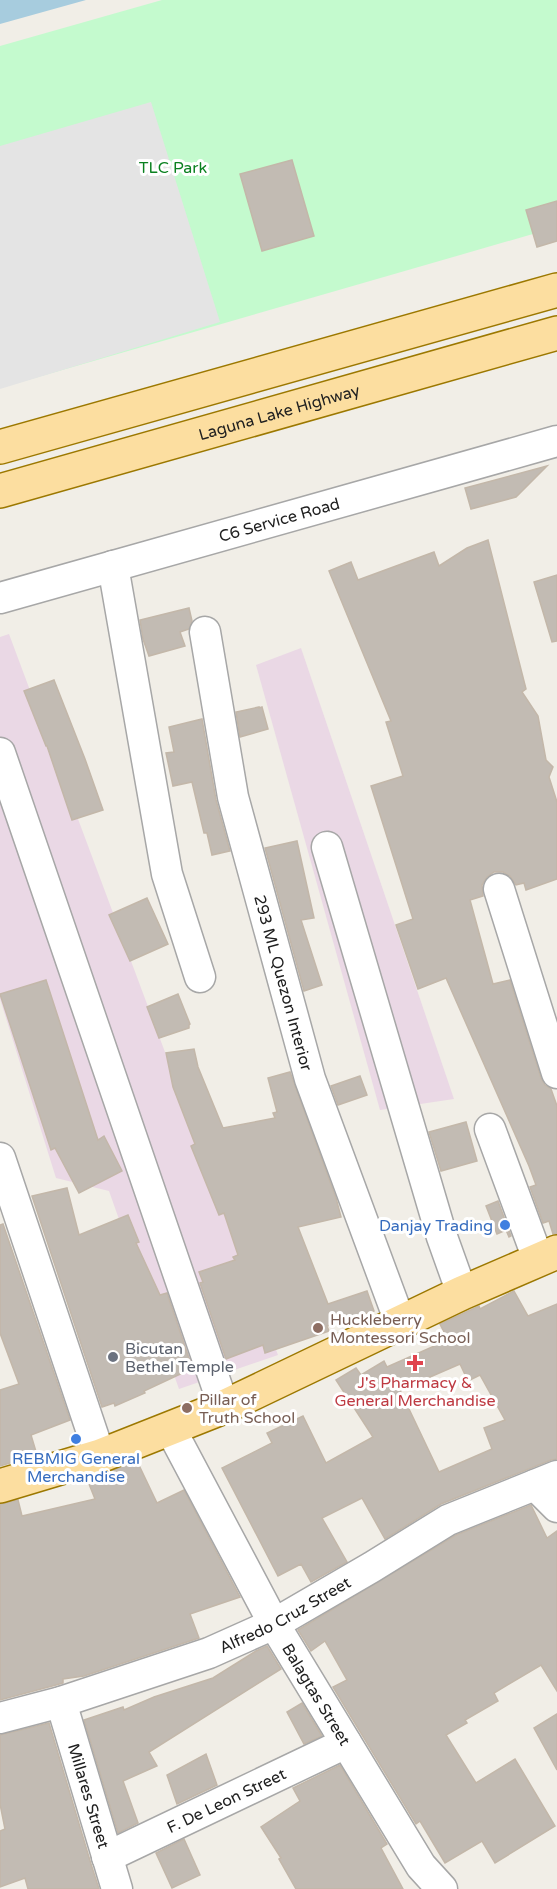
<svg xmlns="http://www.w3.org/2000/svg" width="557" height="1889" font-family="'Varela Round',sans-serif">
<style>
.industrial{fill:#ead8e5}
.park{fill:#c4face}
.parking{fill:#e4e4e4}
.water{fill:#a7ccde}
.building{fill:#c2bbb3;stroke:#c3b7a9;stroke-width:1.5;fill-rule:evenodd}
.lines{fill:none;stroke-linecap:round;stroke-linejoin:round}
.minor-casing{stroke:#a7a7a7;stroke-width:33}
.major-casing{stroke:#9c7800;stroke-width:36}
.minor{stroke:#fff;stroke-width:30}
.major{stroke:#fcdea0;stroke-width:33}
.shop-dot{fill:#3f7fe0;stroke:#fff;stroke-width:2}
.education-dot{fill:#8d6e63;stroke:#fff;stroke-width:2}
.worship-dot{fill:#6b7280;stroke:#fff;stroke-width:2}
.health-dot{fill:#e0444e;stroke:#fff;stroke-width:2}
.labels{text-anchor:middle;stroke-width:6;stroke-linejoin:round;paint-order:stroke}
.park-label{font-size:16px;fill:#0b8120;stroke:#fff}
.street-label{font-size:16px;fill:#202020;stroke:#fff}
.shop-label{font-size:16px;fill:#366cbe;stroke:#fff;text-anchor:end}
.education-label{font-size:16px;fill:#785e54;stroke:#fff;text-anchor:start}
.worship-label{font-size:16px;fill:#5b616d;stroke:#fff;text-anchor:start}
.health-label{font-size:16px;fill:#be3a42;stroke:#fff}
</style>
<rect width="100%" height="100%" fill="#f1eee7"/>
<g class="industrial">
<polygon points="9,634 278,1355 179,1389 109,1191 56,1178 0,999 0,637"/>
<polygon points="301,648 454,1099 380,1110 256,665"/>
</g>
<polygon class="park" points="162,0 557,0 557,227 0,388 0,46"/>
<polygon class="parking" points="151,102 220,322 0,389 0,146"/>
<polygon class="water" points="0,0 86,0 0,24"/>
<g class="building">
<polygon points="292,160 314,236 262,251 240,174"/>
<polygon points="557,201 557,241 537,247 526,210"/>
<polygon points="547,466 516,497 471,509 465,488"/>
<polygon points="488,540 526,689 522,692 538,716 546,760 553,767 549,777 557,802 557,879 526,890 524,883 516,885 510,876 503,872 494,872 487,877 482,885 483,896 470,900 493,984 510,980 541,1078 545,1085 551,1089 557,1106 557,1234 553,1234 549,1221 543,1223 530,1187 536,1185 529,1166 446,978 418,989 396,925 413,919 371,786 403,776 386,722 391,721 329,571 351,562 358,580 434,552 439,566 467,548"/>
<polygon points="557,575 557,641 552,642 534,582"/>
<polygon points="189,608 192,621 189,629 180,632 185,646 149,656 143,639 140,620"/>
<polygon points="54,680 85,759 103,810 72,820 47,746 46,746 24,691"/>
<polygon points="259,707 259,708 262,707 268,729 240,737 236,712"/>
<polygon points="202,719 216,800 230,851 212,855 207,833 204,833 192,782 173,786 166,753 174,752 169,727"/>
<polygon points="297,841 314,918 301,920 322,985 304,991 265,848"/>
<polygon points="147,898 168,944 130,961 109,915"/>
<polygon points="46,980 98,1140 104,1136 122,1171 79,1193 55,1148 51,1150 0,994"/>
<polygon points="178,994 190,1024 189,1025 189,1028 159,1038 147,1007"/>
<polygon points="194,1049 198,1067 223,1128 275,1118 273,1113 277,1112 268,1078 290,1072 336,1198 341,1217 298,1227 328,1304 367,1291 374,1311 327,1326 329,1331 265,1353 263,1345 226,1359 200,1283 203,1282 199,1272 235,1260 233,1257 238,1255 224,1213 219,1215 191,1146 195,1144 173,1087 166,1053"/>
<polygon points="360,1076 367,1095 338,1105 331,1086"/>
<polygon points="466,1122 477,1161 441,1171 429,1132"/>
<polygon points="67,1188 79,1235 128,1215 139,1242 136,1243 160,1295 167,1293 193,1370 191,1371 191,1369 144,1391 145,1393 115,1406 114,1403 102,1407 32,1196"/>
<polygon points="498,1201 511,1236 509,1237 506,1230 497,1234 486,1206"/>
<polygon points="3,1224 70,1420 31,1435 37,1455 0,1466 0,1390 19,1384 0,1333 0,1225"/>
<path d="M514,1291L528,1316L557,1304V1459L551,1460L441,1504L385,1539L362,1498L322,1518L347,1562L311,1582L301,1564L278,1576L222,1468L272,1443L267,1433L303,1416L326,1463L373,1437L336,1380L356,1368L361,1375L384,1361L387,1367L448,1340L440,1324L479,1306L480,1309ZM460,1364L468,1381L480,1375L505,1420L484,1428L492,1449L439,1472L400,1390Z"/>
<polygon points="137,1461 157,1503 184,1490 240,1597 190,1614 199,1638 84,1676 63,1679 63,1683 56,1685 0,1700 0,1504 18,1500 22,1516 95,1499 87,1479"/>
<polygon points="531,1505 547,1538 557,1531 557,1691 541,1665 494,1693 498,1701 465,1720 467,1723 446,1735 476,1783 515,1759 555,1826 495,1863 482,1841 445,1863 420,1821 416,1824 333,1687 347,1680 325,1641 311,1651 298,1630 456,1535"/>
<polygon points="267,1646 281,1669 149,1752 157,1766 123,1781 138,1823 118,1833 84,1720 123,1707 124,1710 154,1697 213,1678 256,1651"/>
<polygon points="302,1703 322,1736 304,1744 287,1712"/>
<polygon points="557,1714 557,1770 534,1728"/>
<polygon points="49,1723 91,1864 99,1889 28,1889 25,1878 0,1887 0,1831 5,1829 0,1804 0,1735"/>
<polygon points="206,1754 217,1785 177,1804 167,1775"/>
<polygon points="340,1765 387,1844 381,1848 403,1889 296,1889 279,1859 281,1858 261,1827 300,1801 293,1788"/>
<polygon points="184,1839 200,1875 172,1888 156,1853"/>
</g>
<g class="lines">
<g class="minor-casing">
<g id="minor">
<polyline points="113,566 167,874 200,977"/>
<path id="s1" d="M0,598L557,441"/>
<path id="s2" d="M205,632L233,797L310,1079L400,1322"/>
<polyline points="0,753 224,1407"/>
<polyline points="327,847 442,1237 462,1293"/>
<polyline points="499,889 557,1073"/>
<polyline points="490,1129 538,1259"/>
<polyline points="0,1158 100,1456"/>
<path id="s3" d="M170,1428L274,1624L421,1866L442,1889"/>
<polyline points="535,1485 557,1507"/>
<path id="s4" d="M61,1702L117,1889"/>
<path id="s5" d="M0,1718L61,1702L209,1653L274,1624L372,1567L448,1520L557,1476"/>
<path id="s6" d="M107,1857L346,1743"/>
</g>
</g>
<g class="major-casing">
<g id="major">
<polyline points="0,447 557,290"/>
<path id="s7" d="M0,491L557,333"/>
<polyline points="0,1486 100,1456 224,1407 462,1293 557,1252"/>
</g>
</g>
<use href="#minor" class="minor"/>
<use href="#major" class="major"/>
</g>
<g class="shop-dot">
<circle cx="505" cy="1225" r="6"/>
<circle cx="76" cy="1439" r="6"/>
</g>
<g class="education-dot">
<circle cx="318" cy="1328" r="6"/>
<circle cx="187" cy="1408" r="6"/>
</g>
<circle class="worship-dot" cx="113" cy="1357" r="6"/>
<path class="health-dot" d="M412 1354h6v6h6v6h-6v6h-6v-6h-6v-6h6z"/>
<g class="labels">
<g class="park-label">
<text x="173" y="173">TLC Park</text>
</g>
<g class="street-label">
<text dy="6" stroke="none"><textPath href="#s7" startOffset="290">Laguna Lake Highway</textPath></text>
<text dy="6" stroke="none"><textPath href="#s1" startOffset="290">C6 Service Road</textPath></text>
<text dy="6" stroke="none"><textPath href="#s2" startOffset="360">293 ML Quezon Interior</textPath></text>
<text dy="6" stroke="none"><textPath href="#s5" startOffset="304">Alfredo Cruz Street</textPath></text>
<text dy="6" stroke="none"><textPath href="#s3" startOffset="304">Balagtas Street</textPath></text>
<text dy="6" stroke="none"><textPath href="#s4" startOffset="98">Millares Street</textPath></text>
<text dy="6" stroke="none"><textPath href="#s6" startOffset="132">F. De Leon Street</textPath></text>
</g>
<g class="shop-label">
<text x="493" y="1231">Danjay Trading</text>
<text x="76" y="1464" text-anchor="middle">REBMIG General<tspan x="76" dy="18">Merchandise</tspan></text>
</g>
<g class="education-label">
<text x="330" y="1325">Huckleberry<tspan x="330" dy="18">Montessori School</tspan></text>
<text x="199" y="1405">Pillar of<tspan x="199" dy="18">Truth School</tspan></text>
</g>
<g class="worship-label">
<text x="125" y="1354">Bicutan<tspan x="125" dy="18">Bethel Temple</tspan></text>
</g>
<g class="health-label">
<text x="415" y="1388">J's Pharmacy &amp;<tspan x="415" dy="18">General Merchandise</tspan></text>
</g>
</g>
</svg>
